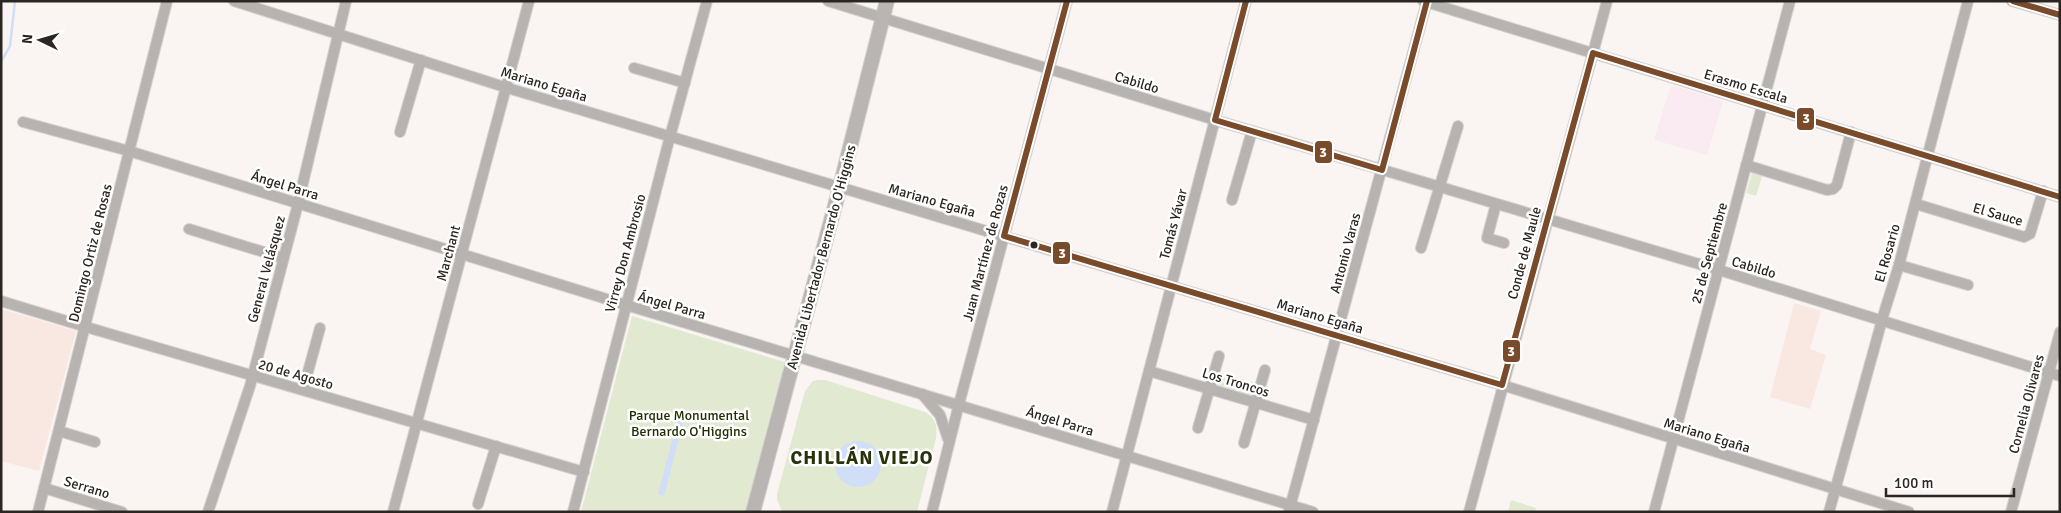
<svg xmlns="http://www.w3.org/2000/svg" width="2061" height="513" font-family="Signika,sans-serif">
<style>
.built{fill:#f8e8e1}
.medical{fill:#faebf2}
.green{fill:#e2e9d1}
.water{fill:#d1def8}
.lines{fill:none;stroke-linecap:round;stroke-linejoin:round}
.stream{stroke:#d1def8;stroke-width:2.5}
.minor-casing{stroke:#d4d0ce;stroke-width:12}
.major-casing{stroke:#d4d0ce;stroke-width:16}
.minor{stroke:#b6b3b1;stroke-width:10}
.major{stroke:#b9b5b3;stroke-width:14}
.bus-1-casing{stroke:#fff;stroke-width:10}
.bus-1{stroke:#7a4b2a;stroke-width:6}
.bus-dot{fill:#2c2623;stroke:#fff;stroke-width:2}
.labels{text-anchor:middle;stroke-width:5;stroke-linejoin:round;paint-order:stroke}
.street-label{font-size:14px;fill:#2c2623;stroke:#fff}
.park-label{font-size:14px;fill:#202f00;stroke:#fff}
.district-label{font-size:19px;font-weight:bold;letter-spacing:1px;fill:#28310a;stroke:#fff}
.line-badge{stroke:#fff;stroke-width:2}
.badge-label{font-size:14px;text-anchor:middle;font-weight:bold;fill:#fff}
</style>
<rect width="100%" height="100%" fill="#faf4f2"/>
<g class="built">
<polygon points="1794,303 1821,311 1810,349 1826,355 1810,409 1770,397"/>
<polygon points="1,309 76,331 39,471 1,461"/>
</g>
<polygon class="medical" points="1671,85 1723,101 1707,155 1654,140"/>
<g class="green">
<polygon points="1752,173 1762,176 1756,196 1746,193"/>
<polygon points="632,316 788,363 749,512 581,512"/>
<polygon points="1218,372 1258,384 1254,398 1214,386"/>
<path d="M819,380H825L925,412C935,418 938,426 936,438L917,512L782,511L777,500V494L805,391L813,381Z"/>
<polygon points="1511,500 1536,508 1535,512 1508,512"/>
</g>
<g class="water">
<polygon points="678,418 684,420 664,496 658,494"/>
<circle cx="858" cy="464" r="23"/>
</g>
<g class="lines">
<polyline class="stream" points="1,62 10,46 15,1"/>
<g class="minor-casing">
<g id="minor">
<polyline points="234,1 511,89 1502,385 1909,512"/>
<polyline points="828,1 1215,120 1719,270 2060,376"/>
<polyline points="1423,1 2060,197"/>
<polyline points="2012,1 2060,15"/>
<polyline points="634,68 685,83"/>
<polyline points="23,122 129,151 626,305 1313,512"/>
<polyline points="400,132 421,60"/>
<polyline points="1746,165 1827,190 1833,189 1837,185 1851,132"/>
<polyline points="1232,200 1252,131"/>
<polyline points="1496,204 1487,238 1504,243"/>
<polyline points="1916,204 2024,237 2030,234 2043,191"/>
<polyline points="189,229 283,258"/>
<polyline points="1421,248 1458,126"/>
<polyline points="1899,265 1968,285"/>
<polyline points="1,301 86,327 584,472"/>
<polyline points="1149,371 1314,420"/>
<polyline points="303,390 320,328"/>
<polyline points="922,394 940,415 948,439"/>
<polyline points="1198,428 1219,356"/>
<polyline points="59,431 95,442"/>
<polyline points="1244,443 1265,370"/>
<polyline points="44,488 122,512"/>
<polyline points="478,504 496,446"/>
<polyline points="1289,511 1427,1"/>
<polyline points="38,512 167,1"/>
<polyline points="208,512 250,386 298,204 346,1"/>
<polyline points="393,512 529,1"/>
<polyline points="573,512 668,144 707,1"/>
<polyline points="932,512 959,404 1067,1"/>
<polyline points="1112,512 1246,1"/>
<polyline points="1469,512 1607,1"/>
<polyline points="1654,512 1790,1"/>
<polyline points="1829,512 1884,313 1899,265 1968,1"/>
<polyline points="2011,512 2060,332"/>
</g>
</g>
<g class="major-casing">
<polyline id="major" points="753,512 840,187 887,1"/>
</g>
<use href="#minor" class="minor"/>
<use href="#major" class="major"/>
<g class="bus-1-casing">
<g id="bus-1">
<polyline points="1067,1 1004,236 1502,385 1593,53 2060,197"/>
<polyline points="1246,1 1215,120 1382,170 1427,1"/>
<polyline points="2013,1 2060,15"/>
</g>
</g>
<use href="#bus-1" class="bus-1"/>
</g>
<circle class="bus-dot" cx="1034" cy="245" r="4.5"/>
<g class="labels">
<g class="street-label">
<text transform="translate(1137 82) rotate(17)" y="5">Cabildo</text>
<text transform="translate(544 84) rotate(17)" y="5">Mariano Egaña</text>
<text transform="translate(1746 86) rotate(17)" y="5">Erasmo Escala</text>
<text transform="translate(285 185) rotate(17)" y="5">Ángel Parra</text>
<text transform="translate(932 200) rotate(16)" y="5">Mariano Egaña</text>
<text transform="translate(1998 214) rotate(16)" y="5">El Sauce</text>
<text transform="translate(1173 224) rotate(-75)" y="5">Tomás Yávar</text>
<text transform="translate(90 253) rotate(-76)" y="5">Domingo Ortiz de Rosas</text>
<text transform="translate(448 253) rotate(-75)" y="5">Marchant</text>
<text transform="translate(625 253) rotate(-75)" y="5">Virrey Don Ambrosio</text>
<text transform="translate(985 253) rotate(-75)" y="5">Juan Martínez de Rozas</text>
<text transform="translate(1345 253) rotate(-75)" y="5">Antonio Varas</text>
<text transform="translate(1524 253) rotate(-75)" y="5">Conde de Maule</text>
<text transform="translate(1709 253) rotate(-75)" y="5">25 de Septiembre</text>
<text transform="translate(1887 253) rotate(-74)" y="5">El Rosario</text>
<text transform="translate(821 257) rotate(-75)" y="5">Avenida Libertador Bernardo O'Higgins</text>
<text transform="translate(1754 267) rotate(17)" y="5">Cabildo</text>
<text transform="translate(266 269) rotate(-75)" y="5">General Velásquez</text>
<text transform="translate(672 305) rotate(16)" y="5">Ángel Parra</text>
<text transform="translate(1320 316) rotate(17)" y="5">Mariano Egaña</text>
<text transform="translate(296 374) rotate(16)" y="5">20 de Agosto</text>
<text transform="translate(1236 382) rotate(17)" y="5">Los Troncos</text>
<text transform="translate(2026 404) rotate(-75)" y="5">Cornelia Olivares</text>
<text transform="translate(1060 421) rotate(17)" y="5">Ángel Parra</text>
<text transform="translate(1707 435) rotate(17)" y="5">Mariano Egaña</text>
<text transform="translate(87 487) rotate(17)" y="5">Serrano</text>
</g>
<g class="park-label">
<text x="689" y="420">Parque Monumental<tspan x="689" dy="16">Bernardo O'Higgins</tspan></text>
</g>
<g class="district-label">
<text x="862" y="464">CHILLÁN VIEJO</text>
</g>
</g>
<g class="line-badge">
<rect x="1796" y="107" width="19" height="24" rx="5" fill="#7a4b2a"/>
<rect x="1314" y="140" width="19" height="24" rx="5" fill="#7a4b2a"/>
<rect x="1052" y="241" width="19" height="24" rx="5" fill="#7a4b2a"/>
<rect x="1502" y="339" width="19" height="24" rx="5" fill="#7a4b2a"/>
</g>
<g class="badge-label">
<text x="1806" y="123">3</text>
<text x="1323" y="157">3</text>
<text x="1062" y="258">3</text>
<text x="1511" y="356">3</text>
</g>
<rect width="2061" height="513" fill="none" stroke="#2c2623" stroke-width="5"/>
<g transform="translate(40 40) rotate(275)" stroke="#ffffff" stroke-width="4" paint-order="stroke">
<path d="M0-4L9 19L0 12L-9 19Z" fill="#2c2623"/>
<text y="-8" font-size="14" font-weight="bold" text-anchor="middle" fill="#2c2623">N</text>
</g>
<path d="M1886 488v8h128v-8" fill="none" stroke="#2c2623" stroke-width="2.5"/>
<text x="1894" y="488" font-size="15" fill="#2c2623" stroke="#ffffff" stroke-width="4" paint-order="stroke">100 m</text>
</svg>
